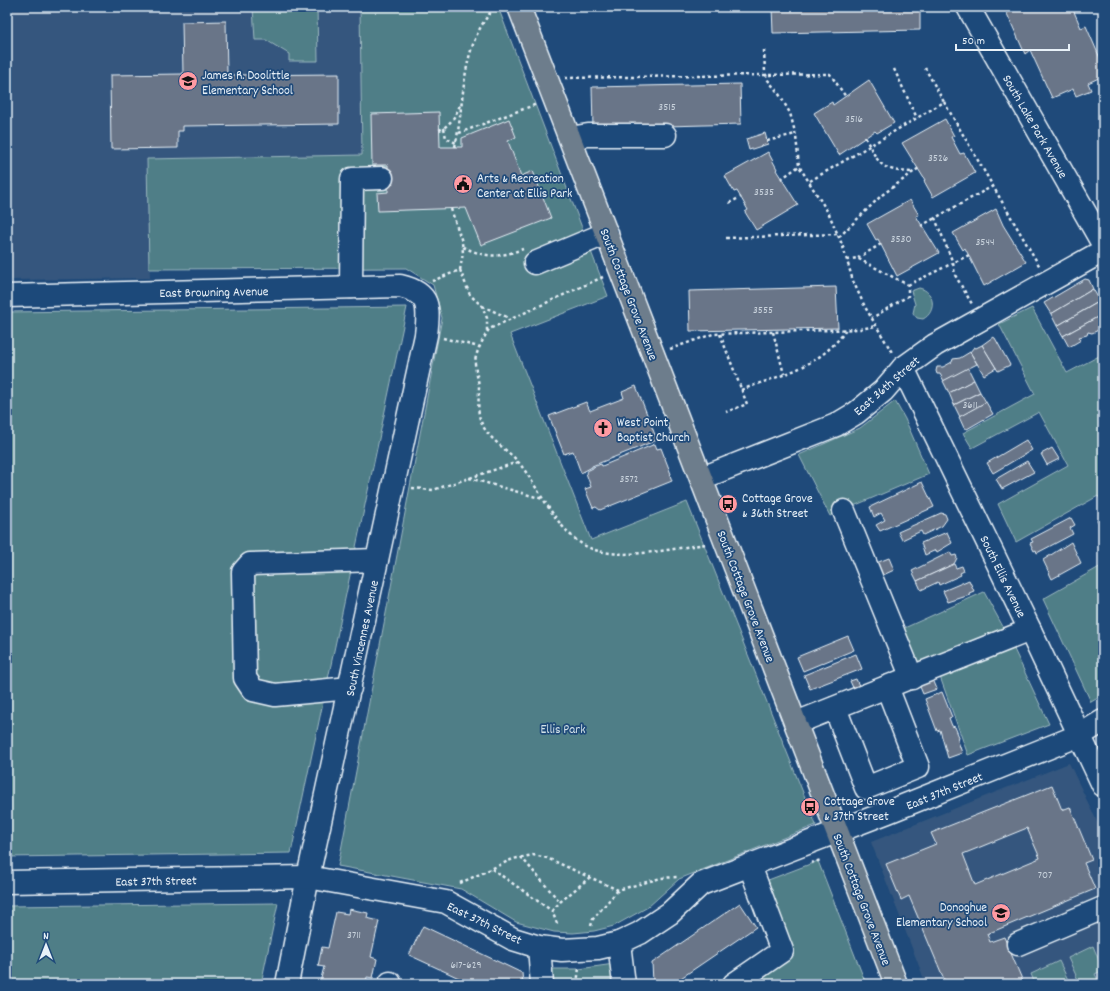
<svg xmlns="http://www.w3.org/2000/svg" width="1110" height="991" font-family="Dekko,sans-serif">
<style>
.built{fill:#35577e}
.green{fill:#4f7e87;stroke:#9cb8c0}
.building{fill:#697588;stroke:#e8f1f8;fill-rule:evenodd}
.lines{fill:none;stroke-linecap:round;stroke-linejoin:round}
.minor-casing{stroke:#e8f1f8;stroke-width:25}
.major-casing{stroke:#e8f1f8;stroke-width:25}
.path{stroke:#e8f1f8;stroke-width:2.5;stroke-dasharray:3 3;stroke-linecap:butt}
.minor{stroke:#1f4a7a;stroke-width:22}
.major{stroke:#6d7d8c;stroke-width:22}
.labels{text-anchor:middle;stroke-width:3.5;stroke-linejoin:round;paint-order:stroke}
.number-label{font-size:11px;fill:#c8d2dc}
.poi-label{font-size:13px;fill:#e8f1f8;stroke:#1f4a7a;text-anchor:start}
.street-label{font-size:13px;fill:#e8f1f8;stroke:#1f4a7a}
.park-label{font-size:13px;fill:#d1e0e7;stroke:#1f4a7a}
</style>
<rect width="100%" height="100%" fill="#1f4a7a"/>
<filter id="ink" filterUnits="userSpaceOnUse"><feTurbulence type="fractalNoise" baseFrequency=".025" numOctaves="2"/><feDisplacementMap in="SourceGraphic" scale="8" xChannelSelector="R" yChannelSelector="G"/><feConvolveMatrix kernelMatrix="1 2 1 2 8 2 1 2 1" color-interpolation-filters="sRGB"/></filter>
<g filter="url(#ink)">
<g class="built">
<polygon points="7,7 360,7 362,155 147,159 150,278 7,280"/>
<polygon points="1069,763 1103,834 1103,984 926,984 871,842"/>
</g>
<g class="green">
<polygon points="253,7 317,7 318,61 289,61 289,54 266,40 255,40"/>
<polygon points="360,7 498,7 608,296 510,334 591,540 687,502 816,825 679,879 648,907 614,926 594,931 573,933 554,932 516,922 461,889 338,866 442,318 433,285 406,268 149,269 147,159 362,155"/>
<path d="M919,288C935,291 937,312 923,319L917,318L913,313L915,304L911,291Z"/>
<polygon points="407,307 291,853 7,857 7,312"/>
<polygon points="1032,308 1067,373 1103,354 1103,503 1098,496 1016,542 998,504 1068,465 1039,412 972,448 963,433 1035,394 999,324"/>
<polygon points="895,401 905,419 929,474 830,516 799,455 860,428"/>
<polygon points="1103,565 1103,695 1091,702 1043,599"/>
<polygon points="984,592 1007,634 916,669 900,630"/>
<polygon points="1012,645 1049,724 968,755 939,674"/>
<polygon points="818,861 866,984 751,984 790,957 763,882"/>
<polygon points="278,903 261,984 7,984 7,906"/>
<polygon points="1093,946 1103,970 1095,974 1099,982 1094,984 1080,984 1068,958"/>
<polygon points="1059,961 1070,984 1035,984 1031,974"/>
<polygon points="614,964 615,984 550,984 549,969 579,969"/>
</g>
<g class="building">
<polygon points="772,7 920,7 920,30 773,33"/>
<polygon points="1004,7 1072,7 1081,28 1086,26 1103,65 1103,76 1088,83 1091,90 1076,96 1073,89 1052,98 1030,50 1025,54"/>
<polygon points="226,21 227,74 231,73 231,75 339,74 339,124 183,126 183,131 178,131 178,148 111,149 110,75 183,74 182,22"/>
<polygon points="869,80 894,123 877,133 875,131 839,155 814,113 832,102 833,105"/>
<polygon points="740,84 741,124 593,128 592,87"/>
<polygon points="439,112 440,147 462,147 462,138 509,119 516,137 508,141 521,176 533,171 551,218 481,245 466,208 378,211 377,193 388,192 388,165 372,165 371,114"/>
<polygon points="945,119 954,136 951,137 960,154 964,153 975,173 933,197 924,181 925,180 902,143"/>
<polygon points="765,133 768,144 749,150 746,139"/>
<polygon points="768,152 777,169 776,170 798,205 756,230 745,212 748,210 737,191 734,192 725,176"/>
<polygon points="910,200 919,215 916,216 939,253 897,276 878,239 876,240 867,224"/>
<polygon points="996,209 1003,225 1026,262 984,286 965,248 963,250 953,233"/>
<polygon points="1085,279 1089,280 1093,289 1051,314 1044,303"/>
<polygon points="836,287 838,328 690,331 689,291"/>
<polygon points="1093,289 1100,301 1057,326 1051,314"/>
<polygon points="1102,300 1103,314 1063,336 1057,326"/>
<polygon points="1103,314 1103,328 1092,333 1088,332 1087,335 1079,337 1081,340 1069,347 1063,336"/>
<polygon points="993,337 995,338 1010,365 998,371 982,345"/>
<polygon points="982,345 996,368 984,375 970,352 974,347 976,348"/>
<polygon points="970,352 977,364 944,381 940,374 937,374 936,371 937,367 943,367 952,362 953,359 960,358"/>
<polygon points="968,368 974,380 949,393 943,381"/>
<polygon points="974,380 980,392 954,405 949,393"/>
<polygon points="636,386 657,440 592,466 592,467 581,473 573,451 564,454 549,416 586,402 590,411 624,398 622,392"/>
<polygon points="980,392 986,402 960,417 954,405"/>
<polygon points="986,402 993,414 967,429 964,428 959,417"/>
<polygon points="1026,440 1032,450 993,473 987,463"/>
<polygon points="655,444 657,449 661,448 671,474 670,475 672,481 600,510 596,507 593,508 585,489 591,487 586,473 587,471 593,468 593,467 601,464 602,466"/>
<polygon points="1052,448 1059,459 1047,465 1041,454"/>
<polygon points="1027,461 1034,472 1002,489 996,479"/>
<polygon points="922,482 934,507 880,531 876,525 885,520 881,513 874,517 870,507"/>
<polygon points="941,513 945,514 947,519 942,526 923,535 921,531 902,540 898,532"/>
<polygon points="1103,517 1103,531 1097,520"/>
<polygon points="1071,518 1075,525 1070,528 1073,534 1037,553 1036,550 1034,551 1030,543 1033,542 1031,539"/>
<polygon points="947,532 952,543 937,552 936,550 925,555 921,543"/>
<polygon points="1071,542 1081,563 1052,579 1043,560"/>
<polygon points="950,552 952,556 956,555 957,558 954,564 917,581 912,571"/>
<polygon points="889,558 894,570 881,576 876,563"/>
<polygon points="954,564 956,568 962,566 964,571 960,573 961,575 939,585 938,582 921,590 917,581"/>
<polygon points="969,580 974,591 969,593 970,595 948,602 943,591"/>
<polygon points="848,636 854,650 803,671 797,657"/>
<polygon points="856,654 862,669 810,689 804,675"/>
<polygon points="932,677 937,689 923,694 918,682"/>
<polygon points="856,679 860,688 854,690 850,681"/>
<polygon points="942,692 952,717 949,718 952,726 955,727 959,737 958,741 962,753 948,758 940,730 937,731 925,699"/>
<path d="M1052,785L1062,810L1070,807L1092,860L1084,863L1095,889L987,934L990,942L1004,937L1024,984H946L909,896L901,900L886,864L936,844L931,833ZM1027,828L1040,858L975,885L963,854Z"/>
<polygon points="740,903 756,927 678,980 653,982 652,963"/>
<polygon points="349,909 368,913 367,918 379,921 371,957 377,959 373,978 367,977 366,984 314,984 315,981 320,982 324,967 318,966 322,947 328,948 336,912 348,914"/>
<polygon points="423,926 522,973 523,984 472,984 409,955"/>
</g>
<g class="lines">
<g class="minor-casing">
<g id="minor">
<polyline points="968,7 1103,244"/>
<polyline points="570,138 588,135 665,135"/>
<polyline points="535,263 607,233"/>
<polyline points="351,287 352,179 382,178"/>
<path d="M7,296L400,286C431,293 429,308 426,335L308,877L287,984"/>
<polyline points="903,368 1030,630 1103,785"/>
<polyline points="702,478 836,425 856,413 883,391 903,368 935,345 1103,251"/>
<polyline points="844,511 912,678"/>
<polyline points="350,688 275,695 253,690 245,678 243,572 250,564 377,560"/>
<polyline points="835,708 866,788 918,767 887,687"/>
<polyline points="796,723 1030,630"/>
<polyline points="7,882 308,877 446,902 513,939 539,947 562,950 598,948 619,943 640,933 670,913 701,884 888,812 1080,735 1103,721"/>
<polyline points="619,943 624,984"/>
<polyline points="1018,944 1103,908"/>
<polyline points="539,947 542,984"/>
<polyline points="390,984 390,983"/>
<polyline points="734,984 782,951 750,866"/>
</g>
</g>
<g class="major-casing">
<polyline id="major" points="519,7 896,984"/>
</g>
<g class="path">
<polyline points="764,50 765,72 768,80 779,94 790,113 796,136 799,166 829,214 843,247 853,281 865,307 893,354"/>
<polyline points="894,69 917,118"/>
<polyline points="565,78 830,74 846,97"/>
<polyline points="944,102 1040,267"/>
<polyline points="444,128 446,138 456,143"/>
<path d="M439,130C450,126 456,115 460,105"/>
<polyline points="459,133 537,104"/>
<path d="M865,137C879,164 880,171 913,172"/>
<polyline points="767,141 795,134"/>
<path d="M455,147C466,98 459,47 495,7"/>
<polyline points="781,179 799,166"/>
<polyline points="810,181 944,102 925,68"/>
<polyline points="729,203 741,197"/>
<polyline points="451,209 462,242 463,253 460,270"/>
<polyline points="921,226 935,218"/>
<polyline points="839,237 882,195 919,168"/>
<polyline points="726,238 838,234"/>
<path d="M463,247C487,258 498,258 523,249"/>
<polyline points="969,255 953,263 955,275 972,304"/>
<polyline points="858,258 881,244"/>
<polyline points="847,260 857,258 908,285 908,296 872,318"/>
<path d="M603,277L489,329C484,338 476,351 475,362C475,371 479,380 479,389C479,400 477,409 480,419C486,439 508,449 520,464C541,491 561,540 595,550C628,560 673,548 707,544"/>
<polyline points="432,281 460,270 470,295 482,306 487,318 487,331"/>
<polyline points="908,285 953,263 935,218 993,186"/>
<polyline points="482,306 509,318"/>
<polyline points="773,332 784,374"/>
<polyline points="720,334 747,404 726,412"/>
<polyline points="443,338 479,347"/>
<polyline points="670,349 713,334 860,329 876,326"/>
<path d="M741,390C783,374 819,368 846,330"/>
<polyline points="469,478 543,499"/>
<polyline points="412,488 433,490 518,462"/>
<polyline points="521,857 560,902"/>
<polyline points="811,863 821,860"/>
<polyline points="492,869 552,911 558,926"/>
<polyline points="460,883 513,859 533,855 547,858 618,890 661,878 677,877"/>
<polyline points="552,911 560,902 589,878"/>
<polyline points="591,926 593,919 618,890"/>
<polyline points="577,984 579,968"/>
</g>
<use href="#minor" class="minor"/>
<use href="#major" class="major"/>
</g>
</g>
<defs>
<g id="school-disc" transform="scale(1)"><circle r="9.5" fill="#ff9aa2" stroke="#1f4a7a"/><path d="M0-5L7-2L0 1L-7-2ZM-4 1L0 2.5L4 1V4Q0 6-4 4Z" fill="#111"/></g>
<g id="civic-disc" transform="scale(1)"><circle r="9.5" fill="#ff9aa2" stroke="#1f4a7a"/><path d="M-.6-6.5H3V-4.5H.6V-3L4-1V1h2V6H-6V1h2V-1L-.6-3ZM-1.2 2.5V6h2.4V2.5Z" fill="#111"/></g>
<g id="church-disc" transform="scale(1)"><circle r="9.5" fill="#ff9aa2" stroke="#1f4a7a"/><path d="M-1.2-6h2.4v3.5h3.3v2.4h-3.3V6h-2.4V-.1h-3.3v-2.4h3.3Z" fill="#111"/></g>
<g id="bus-disc" transform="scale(1)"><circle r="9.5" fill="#ff9aa2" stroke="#1f4a7a"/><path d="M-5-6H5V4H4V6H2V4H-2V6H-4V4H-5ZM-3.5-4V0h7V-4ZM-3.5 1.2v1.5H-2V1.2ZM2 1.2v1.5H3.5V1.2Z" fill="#111"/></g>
</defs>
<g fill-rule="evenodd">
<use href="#school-disc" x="188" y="81"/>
<use href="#civic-disc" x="463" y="184"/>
<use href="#church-disc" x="603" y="428"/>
<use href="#bus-disc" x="728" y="504"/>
<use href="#bus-disc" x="810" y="807"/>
<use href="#school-disc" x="1001" y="913"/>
</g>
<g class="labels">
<g class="number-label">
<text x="667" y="110">3515</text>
<text x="854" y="122">3516</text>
<text x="938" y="161">3526</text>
<text x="764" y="195">3535</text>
<text x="901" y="242">3530</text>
<text x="985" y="245">3544</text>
<text x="763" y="313">3555</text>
<text x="970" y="408">3611</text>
<text x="629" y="482">3572</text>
<text x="1045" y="878">707</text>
<text x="354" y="938">3711</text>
<text x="466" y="968">617-629</text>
</g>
<g class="poi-label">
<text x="202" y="79">James R. Doolittle<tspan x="202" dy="15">Elementary School</tspan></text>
<text x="477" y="182">Arts &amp; Recreation<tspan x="477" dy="15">Center at Ellis Park</tspan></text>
<text x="617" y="426">West Point<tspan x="617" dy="15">Baptist Church</tspan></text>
<text x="742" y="502">Cottage Grove<tspan x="742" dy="15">&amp; 36th Street</tspan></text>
<text x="824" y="805">Cottage Grove<tspan x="824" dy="15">&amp; 37th Street</tspan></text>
<text x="987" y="911" text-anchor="end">Donoghue<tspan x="987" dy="15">Elementary School</tspan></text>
</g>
<g class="street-label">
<text transform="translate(1036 126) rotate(60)" y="5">South Lake Park Avenue</text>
<text transform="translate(214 291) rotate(-1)" y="5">East Browning Avenue</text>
<text transform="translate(630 294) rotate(69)" y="5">South Cottage Grove Avenue</text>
<text transform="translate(886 385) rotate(-41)" y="5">East 36th Street</text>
<text transform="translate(1004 576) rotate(64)" y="5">South Ellis Avenue</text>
<text transform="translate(747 596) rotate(69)" y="5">South Cottage Grove Avenue</text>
<text transform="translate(361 638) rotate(-78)" y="5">South Vincennes Avenue</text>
<text transform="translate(944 790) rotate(-22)" y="5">East 37th Street</text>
<text transform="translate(156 880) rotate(-1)" y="5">East 37th Street</text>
<text transform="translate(863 899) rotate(69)" y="5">South Cottage Grove Avenue</text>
<text transform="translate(485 922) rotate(26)" y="5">East 37th Street</text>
</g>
<g class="park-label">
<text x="563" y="733">Ellis Park</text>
</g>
</g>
<rect width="1110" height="991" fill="none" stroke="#1f4a7a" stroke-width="24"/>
<rect x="12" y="12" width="1086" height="967" fill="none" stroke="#e8f1f8" stroke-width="1.5" filter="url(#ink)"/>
<g transform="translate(46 945)" stroke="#1f4a7a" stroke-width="3" paint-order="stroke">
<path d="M0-3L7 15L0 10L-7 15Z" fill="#e8f1f8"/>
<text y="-6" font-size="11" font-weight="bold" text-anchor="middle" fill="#e8f1f8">N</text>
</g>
<path d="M956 44v6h113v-6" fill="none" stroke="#e8f1f8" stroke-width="2"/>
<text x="962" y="44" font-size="12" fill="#e8f1f8" stroke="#1f4a7a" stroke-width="3" paint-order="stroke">50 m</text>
</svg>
